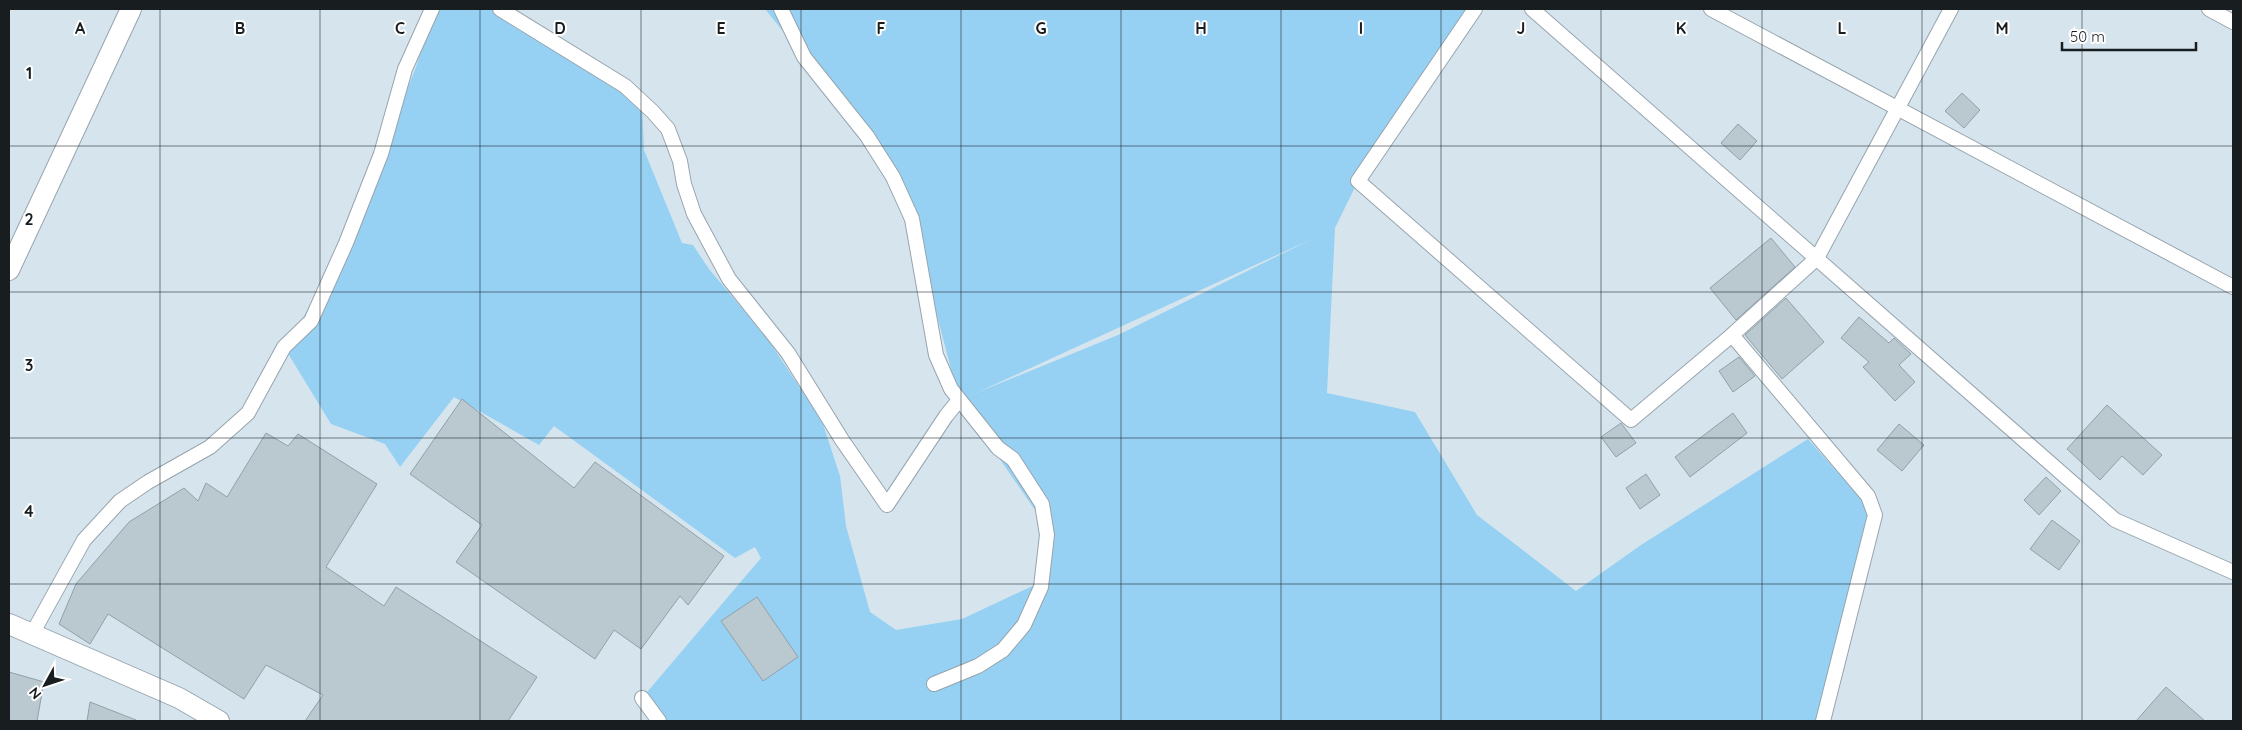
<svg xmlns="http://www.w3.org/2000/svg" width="2242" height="730" font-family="Quicksand,sans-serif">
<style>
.green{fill:#96d1f3;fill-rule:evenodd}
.building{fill:#bac8d0;stroke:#92a0a8}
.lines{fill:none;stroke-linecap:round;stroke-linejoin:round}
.street-casing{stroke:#97a4ad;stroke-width:16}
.secondary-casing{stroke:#97a4ad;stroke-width:22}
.street{stroke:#fff;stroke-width:14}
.secondary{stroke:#fff;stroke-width:20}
.grid{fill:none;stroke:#181d20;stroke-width:1;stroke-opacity:0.55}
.grid-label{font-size:16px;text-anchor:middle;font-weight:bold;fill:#181d20;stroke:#fff;stroke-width:4;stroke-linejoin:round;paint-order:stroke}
</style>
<rect width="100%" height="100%" fill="#d6e5ed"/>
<path class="green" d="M434,9H500L642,101L644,150L682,243L693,245L709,269L767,338L822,421L840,476L846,526L870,612L896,630L962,619L1041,582L1046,526L959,400L912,219L835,96L765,9H1476L1358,181L1335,228L1327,393L1415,412L1477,515L1576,591L1641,545L1808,439L1875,515L1823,721H658L642,698L761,558L755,547L735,558L554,426L539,445L454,397L400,467L385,444L331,424L284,347L336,266L416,67ZM1312,239L1118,335L976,393Z"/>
<g class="building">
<polygon points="1962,93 1980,110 1964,128 1945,111"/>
<polygon points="1738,124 1757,141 1740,160 1721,143"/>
<polygon points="1771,238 1795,267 1736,320 1710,288"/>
<polygon points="1786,298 1824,342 1782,379 1745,335"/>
<polygon points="1859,317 1889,343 1894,338 1911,354 1899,365 1915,382 1895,401 1863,367 1869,362 1841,338"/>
<polygon points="1739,357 1755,376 1733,392 1719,371"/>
<polygon points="462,399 574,488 595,462 724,556 688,605 680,596 641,649 614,630 595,659 456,562 482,525 410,474"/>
<polygon points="2107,405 2162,455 2143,475 2122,456 2100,480 2067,449"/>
<polygon points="1733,413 1747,433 1690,477 1675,457"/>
<polygon points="1621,423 1636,443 1616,457 1601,437"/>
<polygon points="1899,424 1924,445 1902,471 1877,450"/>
<polygon points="266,433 288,446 298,434 377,484 326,567 384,606 396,587 537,677 508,721 305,721 323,695 266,665 244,699 108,614 90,644 59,624 76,584 129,522 184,488 198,501 206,483 227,497"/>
<polygon points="1646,474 1660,495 1640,509 1626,488"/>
<polygon points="2046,477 2061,491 2039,515 2024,500"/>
<polygon points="2052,520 2080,541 2059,570 2030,549"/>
<polygon points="757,597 798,657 763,681 721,621"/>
<polygon points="9,672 44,682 37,721 9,721"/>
<polygon points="2166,687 2205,721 2136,721"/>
<polygon points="90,702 136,720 136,721 87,721"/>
</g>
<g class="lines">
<g class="street-casing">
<g id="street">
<polyline points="500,9 625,86 653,112 668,129 680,161 684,184 694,214 729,279 788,353 842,440 887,505 946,416 959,400"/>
<polyline points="781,9 804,57 867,136 893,177 912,219 936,355 951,389 998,448 1013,459 1042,504 1047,535 1041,587 1024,625 1003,650 978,666 934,684"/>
<polyline points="1475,9 1358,181 1631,420 1732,335 1817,258 1951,9"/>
<polyline points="1532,9 2115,520 2233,572"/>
<polyline points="1711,9 2233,287"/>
<polyline points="2209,9 2233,22"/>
<polyline points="1732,335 1868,496 1875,515 1823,721"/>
<polyline points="32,634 84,540 120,501 148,482 210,447 248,413 284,347 311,321 346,243 381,154 405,69 432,9"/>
<polyline points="642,698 659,721"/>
</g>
</g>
<g class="secondary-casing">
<g id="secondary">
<polyline points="9,270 131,9"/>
<polyline points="9,624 179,698 219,721"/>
</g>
</g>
<use href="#street" class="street"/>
<use href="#secondary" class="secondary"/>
</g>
<path class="grid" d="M160,9V721M320,9V721M480,9V721M641,9V721M801,9V721M961,9V721M1121,9V721M1281,9V721M1441,9V721M1601,9V721M1762,9V721M1922,9V721M2082,9V721M9,146H2233M9,292H2233M9,438H2233M9,584H2233"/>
<g class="grid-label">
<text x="80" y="34">A</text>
<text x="240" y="34">B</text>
<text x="400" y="34">C</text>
<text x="560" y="34">D</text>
<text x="721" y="34">E</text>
<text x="881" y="34">F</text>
<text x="1041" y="34">G</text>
<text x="1201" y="34">H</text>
<text x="1361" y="34">I</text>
<text x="1521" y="34">J</text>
<text x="1681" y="34">K</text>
<text x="1842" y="34">L</text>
<text x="2002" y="34">M</text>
<text x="29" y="79">1</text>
<text x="29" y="225">2</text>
<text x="29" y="371">3</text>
<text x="29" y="517">4</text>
</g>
<rect width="2242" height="730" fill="none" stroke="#181d20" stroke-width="20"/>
<g transform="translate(45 685) rotate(230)" stroke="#ffffff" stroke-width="4" paint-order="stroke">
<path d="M0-4L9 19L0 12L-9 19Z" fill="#181d20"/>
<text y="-8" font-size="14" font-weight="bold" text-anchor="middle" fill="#181d20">N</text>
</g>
<path d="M2062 42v8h134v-8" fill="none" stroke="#181d20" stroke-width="2.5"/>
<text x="2070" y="42" font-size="15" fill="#181d20" stroke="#ffffff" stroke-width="4" paint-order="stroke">50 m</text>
</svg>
